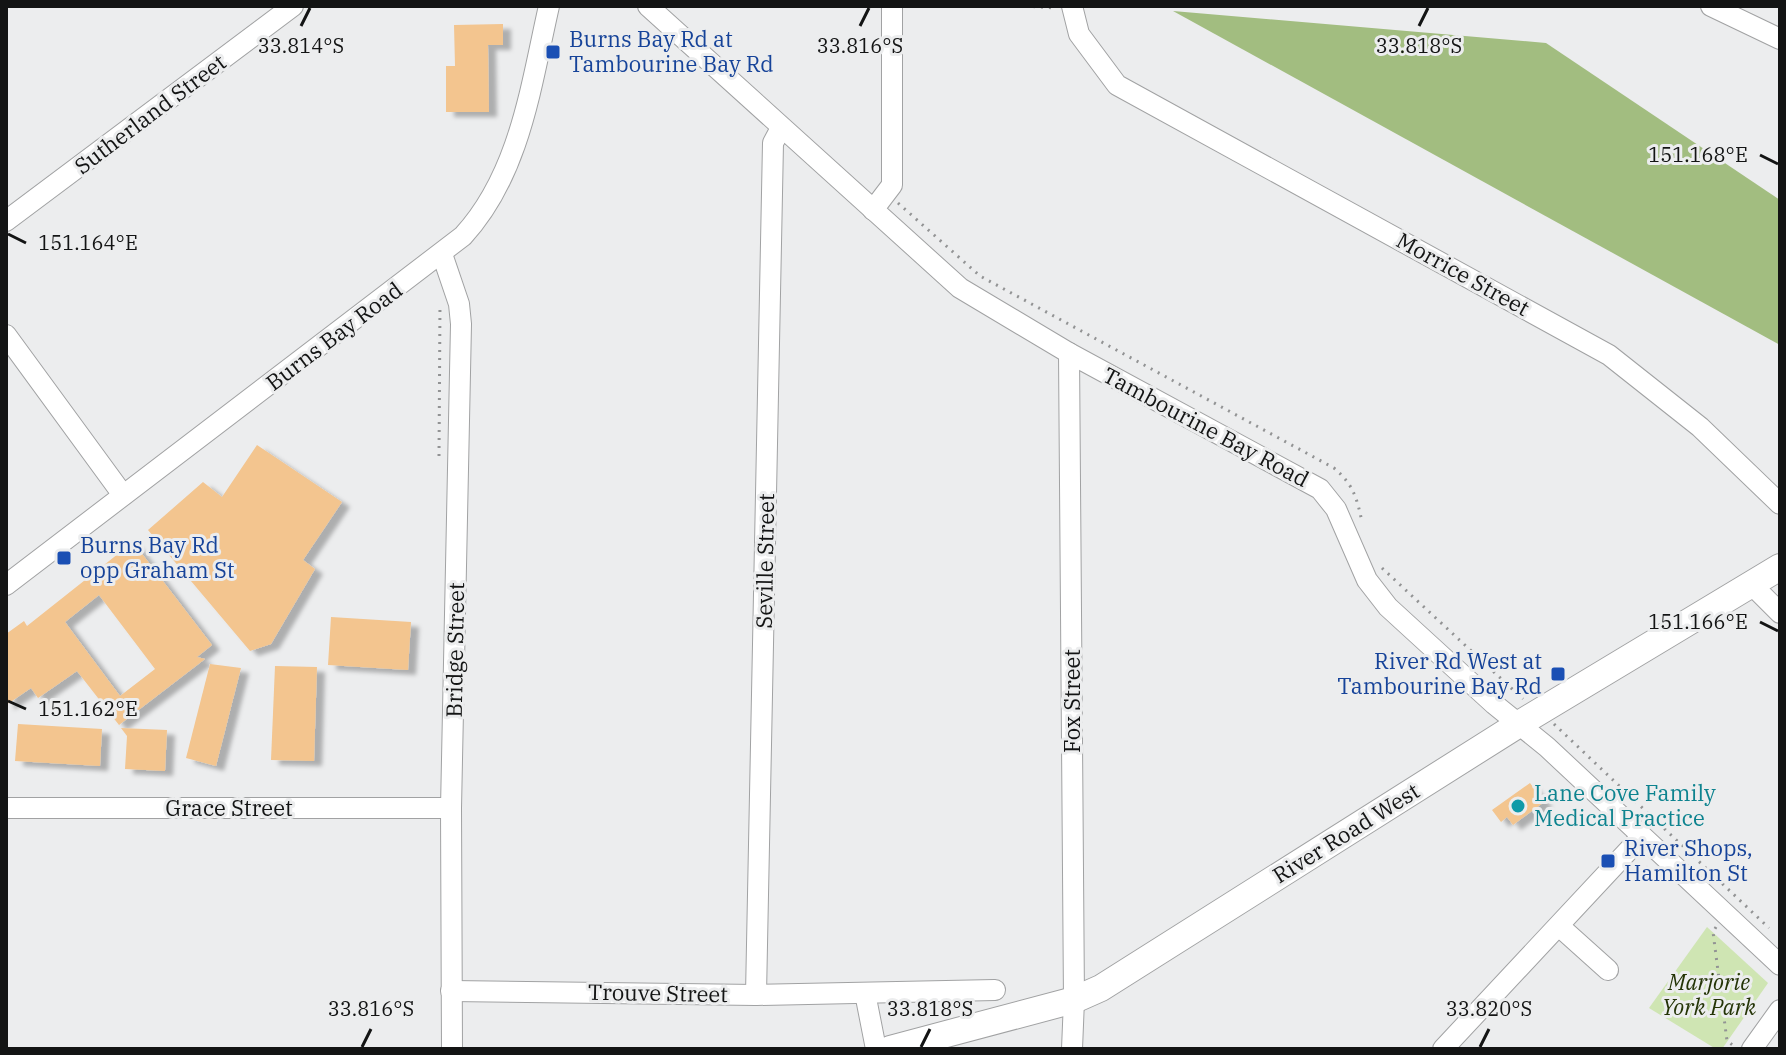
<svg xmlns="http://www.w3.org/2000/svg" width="1786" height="1055" font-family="'IBM Plex Serif',serif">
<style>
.green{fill:#cfe5b3}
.forest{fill:#a2bd80}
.building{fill:#f3c58f;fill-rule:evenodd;filter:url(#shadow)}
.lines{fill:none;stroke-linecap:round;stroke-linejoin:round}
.minor-casing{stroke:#a1a2a3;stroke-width:22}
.major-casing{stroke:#a1a2a3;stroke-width:28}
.path{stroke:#929394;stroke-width:3;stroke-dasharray:2 6;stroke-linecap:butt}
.minor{stroke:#fff;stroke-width:20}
.major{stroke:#fff;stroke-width:26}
.ticks{fill:none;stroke:#131414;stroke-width:3}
.transit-dot{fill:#1a4fb4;stroke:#ecedee;stroke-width:3}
.culture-dot{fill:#0f9aa8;stroke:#ecedee;stroke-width:3}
.labels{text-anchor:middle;stroke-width:6;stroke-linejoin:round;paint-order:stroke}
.transit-label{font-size:22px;fill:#164399;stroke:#ecedee;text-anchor:start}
.street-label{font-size:22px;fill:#131414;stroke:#ecedee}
.culture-label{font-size:22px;fill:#0d838f;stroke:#ecedee;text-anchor:start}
.park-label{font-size:22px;font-style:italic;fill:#243406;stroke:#ecedee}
.ticks-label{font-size:20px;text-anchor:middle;fill:#131414;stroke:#ecedee;stroke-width:6;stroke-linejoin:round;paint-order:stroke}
</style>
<defs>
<filter id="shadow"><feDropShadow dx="8" dy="5" stdDeviation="2" flood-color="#0004"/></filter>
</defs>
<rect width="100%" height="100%" fill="#ecedee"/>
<polygon class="green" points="1707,927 1768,983 1722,1049 1716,1049 1649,1008"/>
<polygon class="forest" points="1173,11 1546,43 1780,200 1780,345"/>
<g class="building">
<polygon points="503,24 503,45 488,45 489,112 446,112 446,66 455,66 454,25"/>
<polygon points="257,445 342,502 303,560 315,569 271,644 250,651 148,530 203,482 222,497"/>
<path d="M133,542L212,645L197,657L205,659L119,725L77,671L38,698L31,688L6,705V634L24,621L27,626ZM99,595L155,669L120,696L65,622Z"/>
<polygon points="331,617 411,622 408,670 328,665"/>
<polygon points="210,664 241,668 216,766 186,758"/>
<polygon points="275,666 317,667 314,761 271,760"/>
<polygon points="18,724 102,729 100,766 15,761"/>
<polygon points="121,728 167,730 165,771 125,769 127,736"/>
<polygon points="1530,783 1544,802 1513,825 1507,817 1501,822 1492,810"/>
</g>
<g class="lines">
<g class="minor-casing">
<g id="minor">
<polyline points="648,6 960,288 1069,353 1320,489 1336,509 1367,580 1388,607 1494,704 1547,747 1780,965"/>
<polyline points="1072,6 1079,34 1117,85 1609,355 1700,427 1780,504"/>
<polyline points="1711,6 1780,39"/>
<polyline points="873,210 892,185 892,6"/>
<polyline points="6,221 293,6"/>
<polyline points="442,254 459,304 461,324 451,808 452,1049"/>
<polyline points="6,335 123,495"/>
<polyline points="1069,353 1074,1000 1072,1049"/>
<path d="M6,585L463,236C520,174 531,85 549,6"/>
<polyline points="1752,585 1780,613"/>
<polyline points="6,808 451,808"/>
<polyline points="1559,926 1608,970"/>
<polyline points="451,991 756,995 995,990"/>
<polyline points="865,993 876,1049"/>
<polyline points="756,995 773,143 781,128"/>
<polyline points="1443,1049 1641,837"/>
<polyline points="1752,1049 1780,1010"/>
</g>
</g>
<g class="major-casing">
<polyline id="major" points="890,1049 1074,1000 1101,988 1519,724 1780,567"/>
</g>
<g class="path">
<polyline points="1025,6 1056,8"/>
<path d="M898,203L980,276L1334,468C1353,484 1357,498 1362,522"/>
<polyline points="439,456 440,304"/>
<polyline points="1382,568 1523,699"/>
<polyline points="1554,724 1769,928"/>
<polyline points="1646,867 1662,881"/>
<polyline points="1716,927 1713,932 1727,1041 1734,1046"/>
</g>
<use href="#minor" class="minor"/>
<use href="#major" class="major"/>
</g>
<path class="ticks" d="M301,26L310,8M860,26L869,8M1419,26L1428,8M1760,155L1778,164M8,234L26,243M1760,622L1778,631M8,701L26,709M362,1047L371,1029M921,1047L930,1029M1480,1047L1489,1029"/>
<g class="transit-dot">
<rect x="545" y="44" width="16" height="16" rx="4"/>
<rect x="56" y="550" width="16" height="16" rx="4"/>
<rect x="1550" y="666" width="16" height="16" rx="4"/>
<rect x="1600" y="853" width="16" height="16" rx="4"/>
</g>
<circle class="culture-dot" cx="1518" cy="806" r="8"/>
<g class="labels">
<g class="transit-label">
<text x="569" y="47">Burns Bay Rd at<tspan x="569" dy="25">Tambourine Bay Rd</tspan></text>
<text x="80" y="553">Burns Bay Rd<tspan x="80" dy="25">opp Graham St</tspan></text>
<text x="1542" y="669" text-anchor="end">River Rd West at<tspan x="1542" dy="25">Tambourine Bay Rd</tspan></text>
<text x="1624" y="856">River Shops,<tspan x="1624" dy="25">Hamilton St</tspan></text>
</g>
<g class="street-label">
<text transform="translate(150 114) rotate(-37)" y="8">Sutherland Street</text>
<text transform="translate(1463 274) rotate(29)" y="8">Morrice Street</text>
<text transform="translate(334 336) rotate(-37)" y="8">Burns Bay Road</text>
<text transform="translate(1206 427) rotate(28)" y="8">Tambourine Bay Road</text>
<text transform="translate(765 561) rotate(-89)" y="8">Seville Street</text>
<text transform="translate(455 650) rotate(-89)" y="8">Bridge Street</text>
<text transform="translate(1072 701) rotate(-90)" y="8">Fox Street</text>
<text x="229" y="816">Grace Street</text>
<text transform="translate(1346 833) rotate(-32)" y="8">River Road West</text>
<text transform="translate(658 993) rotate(1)" y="8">Trouve Street</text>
</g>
<g class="culture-label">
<text x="1534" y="801">Lane Cove Family<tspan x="1534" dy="25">Medical Practice</tspan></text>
</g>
<g class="park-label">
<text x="1709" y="990">Marjorie<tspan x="1709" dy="25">York Park</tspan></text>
</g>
</g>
<g class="ticks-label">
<text x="301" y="53">33.814°S</text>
<text x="860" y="53">33.816°S</text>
<text x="1419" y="53">33.818°S</text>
<text x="1698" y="162">151.168°E</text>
<text x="88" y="250">151.164°E</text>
<text x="1698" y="629">151.166°E</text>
<text x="88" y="716">151.162°E</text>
<text x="371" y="1016">33.816°S</text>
<text x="930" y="1016">33.818°S</text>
<text x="1489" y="1016">33.820°S</text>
</g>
<rect width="1786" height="1055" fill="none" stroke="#131414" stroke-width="16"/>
</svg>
